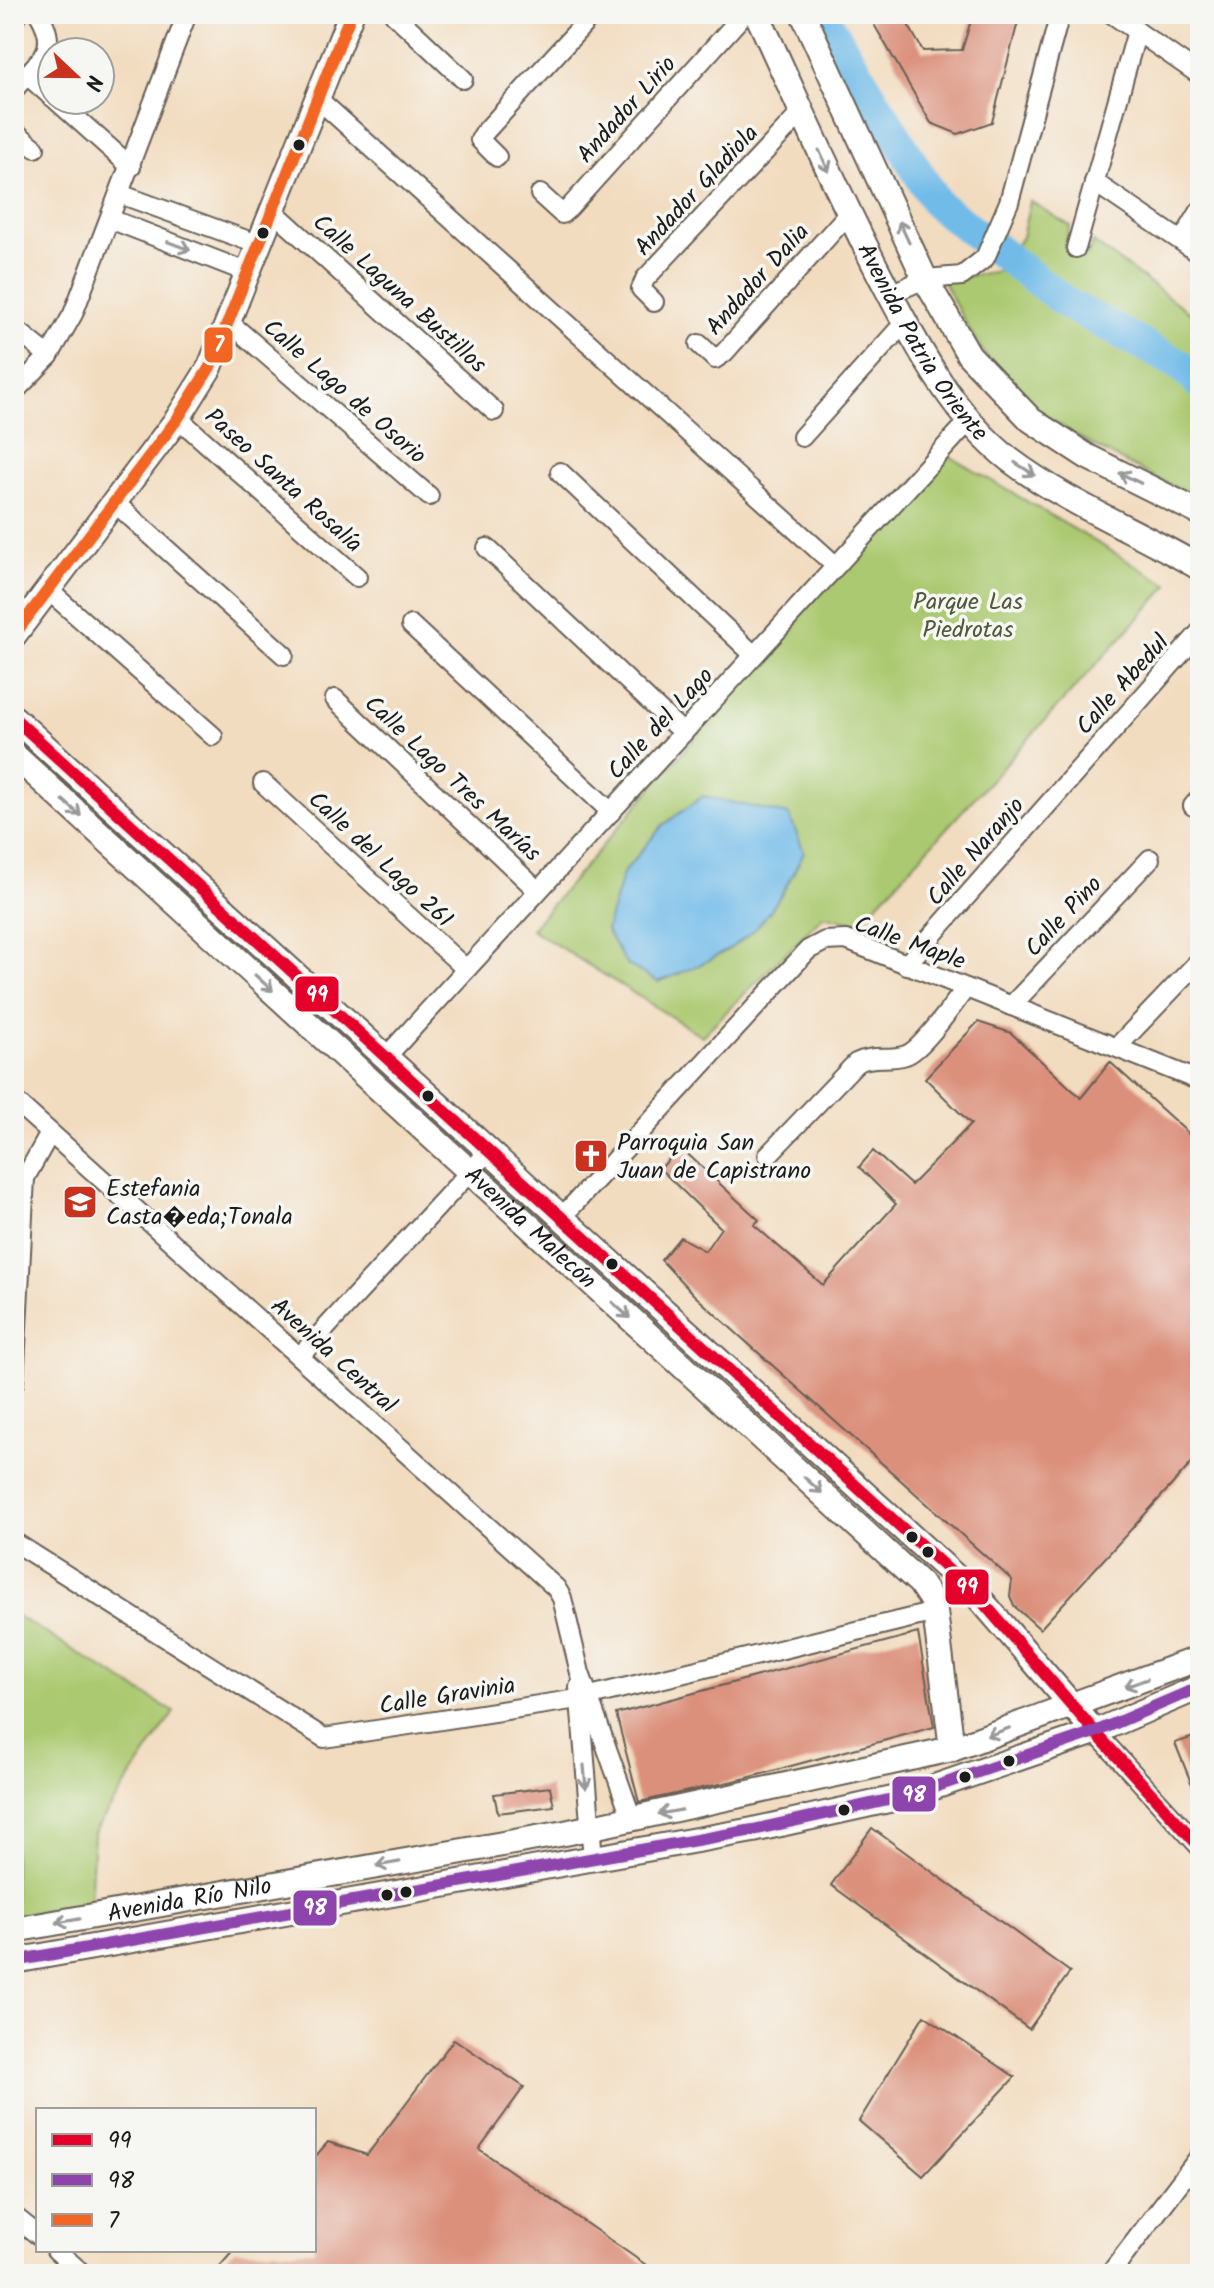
<svg xmlns="http://www.w3.org/2000/svg" width="1214" height="2288" font-family="Kalam,sans-serif">
<style>
.green{fill:#abc970;stroke:#647246;stroke-width:2}
.water{fill:#71bbe9;stroke:#466c82;stroke-width:2}
.lines{fill:none;stroke-linecap:round;stroke-linejoin:round}
.river{stroke:#71bbe9;stroke-width:32}
.building{fill:#db907b}
.street-casing{stroke:#675f55;stroke-width:22}
.secondary-casing{stroke:#675f55;stroke-width:28}
.street{stroke:#fff;stroke-width:18}
.secondary{stroke:#fff;stroke-width:24}
.bus-1-casing{stroke:#f6f6f2;stroke-width:18}
.bus-2-casing{stroke:#f6f6f2;stroke-width:18}
.bus-3-casing{stroke:#f6f6f2;stroke-width:18}
.bus-1{stroke:#e4002b;stroke-width:12}
.bus-2{stroke:#8e44ad;stroke-width:12}
.bus-3{stroke:#f26522;stroke-width:12}
.oneway{stroke:#999}
.bus-dot{fill:#1c1c1c;stroke:#f6f6f2;stroke-width:3}
.labels{text-anchor:middle;stroke-width:7;stroke-linejoin:round;paint-order:stroke}
.street-label{font-size:24px;fill:#1c1c1c;stroke:#f6f6f2}
.park-label{font-size:24px;fill:#4e5939;stroke:#f6f6f2}
.poi-label{font-size:24px;fill:#1c1c1c;stroke:#f6f6f2;text-anchor:start}
.line-badge{stroke:#f6f6f2;stroke-width:3}
.badge-label{font-size:22px;text-anchor:middle;font-weight:bold;fill:#fff}
</style>
<rect width="100%" height="100%" fill="#f6f6f2"/>
<filter id="ink" filterUnits="userSpaceOnUse"><feTurbulence type="fractalNoise" baseFrequency=".0125" numOctaves="2"/><feDisplacementMap in="SourceGraphic" scale="16" xChannelSelector="R" yChannelSelector="G"/><feConvolveMatrix kernelMatrix="1 2 1 2 8 2 1 2 1" color-interpolation-filters="sRGB"/></filter>
<filter id="wash" filterUnits="userSpaceOnUse"><feTurbulence type="fractalNoise" baseFrequency=".006" numOctaves="4" result="noise"/><feDisplacementMap in="SourceGraphic" scale="32" xChannelSelector="R" yChannelSelector="G"/><feGaussianBlur stdDeviation="1.8" result="paint"/><feColorMatrix in="noise" values="0 0 0 0 0 0 0 0 0 0 0 0 0 0 0 0 0 1.4 0 .05"/><feComposite in="paint" operator="in"/></filter>
<g filter="url(#wash)">
<rect width="100%" height="100%" fill="#f2dcbf"/>
<g class="green">
<path d="M1030,201L1070,226L1066,241L1087,255L1093,242L1200,320V500C1137,468 1050,431 1003,378C978,350 960,313 942,280L999,271L1022,237Z"/>
<polygon points="941,451 1169,585 859,924 824,915 702,1036 531,929"/>
<polygon points="14,1614 174,1712 94,1832 90,1905 14,1916"/>
</g>
<path class="water" d="M703,796L789,815L804,852C764,934 742,949 658,982L626,964L606,930L623,873L662,826Z"/>
<g class="lines">
<polyline class="river" points="822,14 937,204 1069,305 1182,366 1200,384"/>
</g>
<g id="blocks">
<g class="building">
<polygon points="868,14 902,14 923,51 962,50 973,14 1020,14 992,122 958,134 931,123"/>
<polygon points="978,1022 1011,1033 1081,1098 1110,1062 1200,1144 1200,1454 1040,1629 1014,1606 1010,1596 1012,1580 694,1295 661,1260 680,1237 705,1251 721,1228 660,1169 680,1147 759,1220 754,1225 823,1285 896,1204 859,1167 873,1151 911,1185 971,1124 925,1078"/>
<polygon points="918,1633 934,1727 747,1778 639,1802 616,1714"/>
<polygon points="1200,1735 1200,1802 1199,1802 1175,1743"/>
<polygon points="550,1787 554,1806 498,1813 494,1794"/>
<polygon points="872,1828 1070,1972 1029,2029 831,1885"/>
<polygon points="924,2015 1015,2077 923,2176 859,2121"/>
<polygon points="454,2039 524,2087 479,2149 659,2274 213,2274 234,2250 314,2250 314,2158 328,2142 367,2155"/>
</g>
</g>
</g>
<g filter="url(#ink)">
<use href="#blocks" fill-opacity="0" stroke="#675f55" stroke-width="2"/>
<g class="lines">
<g class="street-casing">
<g id="street">
<polyline points="394,14 463,79"/>
<polyline points="1112,14 1200,75"/>
<polyline points="14,19 18,14"/>
<polyline points="26,74 52,97"/>
<path d="M14,90C37,59 62,53 39,14"/>
<polyline points="318,99 836,566"/>
<polyline points="56,100 131,167"/>
<polyline points="14,131 35,148"/>
<polyline points="497,157 480,140 484,133 593,14"/>
<polyline points="1094,182 1200,254"/>
<polyline points="120,194 260,245"/>
<polyline points="540,194 562,214 569,208 744,14"/>
<polyline points="273,211 494,411"/>
<polyline points="110,219 249,273"/>
<polyline points="1182,241 1200,211"/>
<polyline points="1076,248 1137,31"/>
<polyline points="890,294 925,279 962,276 985,258 1009,202 1060,14"/>
<polyline points="654,302 641,289 645,279 802,112"/>
<polyline points="230,323 429,496"/>
<polyline points="14,328 49,356"/>
<polyline points="699,344 715,359 724,353 848,214"/>
<polyline points="14,392 49,356 73,314 187,14"/>
<polyline points="178,418 357,577"/>
<polyline points="802,437 905,322"/>
<polyline points="560,472 754,655"/>
<polyline points="114,502 284,655"/>
<polyline points="487,548 683,733"/>
<polyline points="47,589 213,736"/>
<polyline points="411,625 611,812"/>
<polyline points="335,699 538,891"/>
<polyline points="263,783 466,969"/>
<polyline points="1193,806 1200,798"/>
<polyline points="906,965 1200,632"/>
<polyline points="1011,1006 1150,859"/>
<polyline points="1117,1047 1200,960"/>
<polyline points="386,1057 969,421"/>
<polyline points="14,1100 556,1588 562,1598 580,1673 632,1819"/>
<path d="M768,1155L856,1063C873,1054 889,1061 906,1055C922,1050 954,1003 966,988"/>
<polyline points="562,1217 808,950 825,941 846,940 1200,1081"/>
<polyline points="300,1356 489,1151"/>
<polyline points="14,1383 25,1178 50,1133"/>
<polyline points="14,1542 324,1738 578,1699 935,1612"/>
<polyline points="579,1687 593,1859"/>
<polyline points="1095,1732 1200,1847"/>
<polyline points="14,2216 38,2235"/>
<polyline points="56,2250 83,2274"/>
<polyline points="1110,2274 1200,2156"/>
</g>
</g>
<g class="secondary-casing">
<g id="secondary">
<path id="s1" d="M757,14C799,104 838,195 884,283C917,346 953,416 1010,460C1068,504 1138,531 1200,568"/>
<polyline points="803,14 925,279 969,355 1031,420 1088,457 1200,513"/>
<polyline points="14,635 178,418 210,367 351,14"/>
<polyline points="14,718 980,1599 1095,1732"/>
<path id="s2" d="M14,755L920,1583L934,1604L952,1749"/>
<path id="s3" d="M14,1930L565,1833L952,1749L1200,1658"/>
<polyline points="14,1961 753,1830 911,1795 1095,1732 1200,1687"/>
</g>
</g>
<use href="#street" class="street"/>
<use href="#secondary" class="secondary"/>
<g class="bus-1-casing">
<polyline id="bus-1" points="14,718 980,1599 1095,1732 1200,1847"/>
</g>
<g class="bus-2-casing">
<polyline id="bus-2" points="14,1961 753,1830 911,1795 1095,1732 1200,1687"/>
</g>
<g class="bus-3-casing">
<polyline id="bus-3" points="14,635 178,418 210,367 351,14"/>
</g>
<use href="#bus-1" class="bus-1"/>
<use href="#bus-2" class="bus-2"/>
<use href="#bus-3" class="bus-3"/>
</g>
<defs><path id="oneway-shaft" d="M-6 0H5M1.5-3L5.5 0L1.5 3" fill="none" stroke-width="1.6" stroke-linecap="round" stroke-linejoin="round" transform="scale(2)"/></defs>
<g class="oneway">
<use href="#oneway-shaft" transform="translate(824 161) rotate(66)"/>
<use href="#oneway-shaft" transform="translate(904 232) rotate(-115)"/>
<use href="#oneway-shaft" transform="translate(179 246) rotate(21)"/>
<use href="#oneway-shaft" transform="translate(1025 469) rotate(33)"/>
<use href="#oneway-shaft" transform="translate(1130 478) rotate(-154)"/>
<use href="#oneway-shaft" transform="translate(72 808) rotate(42)"/>
<use href="#oneway-shaft" transform="translate(264 983) rotate(42)"/>
<use href="#oneway-shaft" transform="translate(621 1310) rotate(42)"/>
<use href="#oneway-shaft" transform="translate(813 1485) rotate(42)"/>
<use href="#oneway-shaft" transform="translate(1136 1683) rotate(160)"/>
<use href="#oneway-shaft" transform="translate(998 1732) rotate(160)"/>
<use href="#oneway-shaft" transform="translate(585 1777) rotate(85)"/>
<use href="#oneway-shaft" transform="translate(670 1812) rotate(170)"/>
<use href="#oneway-shaft" transform="translate(388 1864) rotate(170)"/>
<use href="#oneway-shaft" transform="translate(68 1921) rotate(170)"/>
</g>
</g>
<defs>
<g id="church-square" transform="scale(1.8)"><rect x="-9" y="-9" width="18" height="18" rx="4" fill="#c8321e" stroke="#f6f6f2"/><path d="M-1.2-6h2.4v3.5h3.3v2.4h-3.3V6h-2.4V-.1h-3.3v-2.4h3.3Z" fill="#fff"/></g>
<g id="school-square" transform="scale(1.8)"><rect x="-9" y="-9" width="18" height="18" rx="4" fill="#c8321e" stroke="#f6f6f2"/><path d="M0-5L7-2L0 1L-7-2ZM-4 1L0 2.5L4 1V4Q0 6-4 4Z" fill="#fff"/></g>
</defs>
<g fill-rule="evenodd">
<use href="#church-square" x="591" y="1156"/>
<use href="#school-square" x="80" y="1202"/>
</g>
<g class="bus-dot">
<circle cx="299" cy="145" r="7"/>
<circle cx="263" cy="233" r="7"/>
<circle cx="428" cy="1096" r="7"/>
<circle cx="612" cy="1264" r="7"/>
<circle cx="912" cy="1537" r="7"/>
<circle cx="928" cy="1552" r="7"/>
<circle cx="1009" cy="1761" r="7"/>
<circle cx="965" cy="1777" r="7"/>
<circle cx="844" cy="1810" r="7"/>
<circle cx="406" cy="1892" r="7"/>
<circle cx="387" cy="1895" r="7"/>
</g>
<g class="labels">
<g class="street-label">
<text transform="translate(626 109) rotate(-48)" y="8">Andador Lirio</text>
<text transform="translate(696 190) rotate(-47)" y="8">Andador Gladiola</text>
<text transform="translate(757 279) rotate(-48)" y="8">Andador Dalia</text>
<text transform="translate(400 293) rotate(42)" y="8">Calle Laguna Bustillos</text>
<text dy="8" stroke="none"><textPath href="#s1" startOffset="368">Avenida Patria Oriente</textPath></text>
<text transform="translate(345 391) rotate(41)" y="8">Calle Lago de Osorio</text>
<text transform="translate(284 480) rotate(42)" y="8">Paseo Santa Rosalía</text>
<text transform="translate(1122 684) rotate(-48)" y="8">Calle Abedul</text>
<text transform="translate(660 723) rotate(-47)" y="8">Calle del Lago</text>
<text transform="translate(453 778) rotate(43)" y="8">Calle Lago Tres Marías</text>
<text transform="translate(975 851) rotate(-49)" y="8">Calle Naranjo</text>
<text transform="translate(381 859) rotate(43)" y="8">Calle del Lago 261</text>
<text transform="translate(1063 916) rotate(-47)" y="8">Calle Pino</text>
<text transform="translate(910 942) rotate(20)" y="8">Calle Maple</text>
<text dy="8" stroke="none"><textPath href="#s2" startOffset="700">Avenida Malecón</textPath></text>
<text transform="translate(334 1355) rotate(42)" y="8">Avenida Central</text>
<text transform="translate(447 1695) rotate(-9)" y="8">Calle Gravinia</text>
<text dy="8" stroke="none"><textPath href="#s3" startOffset="178">Avenida Río Nilo</textPath></text>
</g>
<g class="park-label">
<text x="968" y="609">Parque Las<tspan x="968" dy="28">Piedrotas</tspan></text>
</g>
<g class="poi-label">
<text x="617" y="1150">Parroquia San<tspan x="617" dy="28">Juan de Capistrano</tspan></text>
<text x="106" y="1196">Estefania<tspan x="106" dy="28">Casta�eda;Tonala</tspan></text>
</g>
</g>
<g class="line-badge">
<rect x="203" y="326" width="31" height="38" rx="8" fill="#f26522"/>
<rect x="294" y="975" width="46" height="38" rx="8" fill="#e4002b"/>
<rect x="944" y="1568" width="46" height="38" rx="8" fill="#e4002b"/>
<rect x="891" y="1775" width="46" height="38" rx="8" fill="#8e44ad"/>
<rect x="292" y="1889" width="46" height="38" rx="8" fill="#8e44ad"/>
</g>
<g class="badge-label">
<text x="219" y="352">7</text>
<text x="317" y="1002">99</text>
<text x="967" y="1594">99</text>
<text x="914" y="1802">98</text>
<text x="315" y="1915">98</text>
</g>
<rect width="1214" height="2288" fill="none" stroke="#f6f6f2" stroke-width="48"/>
<rect x="36" y="2108" width="280" height="144" fill="#f6f6f2" stroke="#9f9f9c" stroke-width="2"/>
<rect x="52" y="2134" width="40" height="12" fill="#e4002b" stroke="#9f9f9c" stroke-width="2"/>
<text x="108" y="2148" font-size="24" fill="#1c1c1c">99</text>
<rect x="52" y="2174" width="40" height="12" fill="#8e44ad" stroke="#9f9f9c" stroke-width="2"/>
<text x="108" y="2188" font-size="24" fill="#1c1c1c">98</text>
<rect x="52" y="2214" width="40" height="12" fill="#f26522" stroke="#9f9f9c" stroke-width="2"/>
<text x="108" y="2228" font-size="24" fill="#1c1c1c">7</text>
<g transform="translate(76 76) rotate(112)"><circle r="38" fill="#f6f6f2" stroke="#9f9f9c" stroke-width="2"/>
<path d="M0-6L14 30L0 20L-14 30Z" fill="#c8321e"/>
<text y="-12" font-size="22" font-weight="bold" text-anchor="middle" fill="#1c1c1c">N</text>
</g>
</svg>
